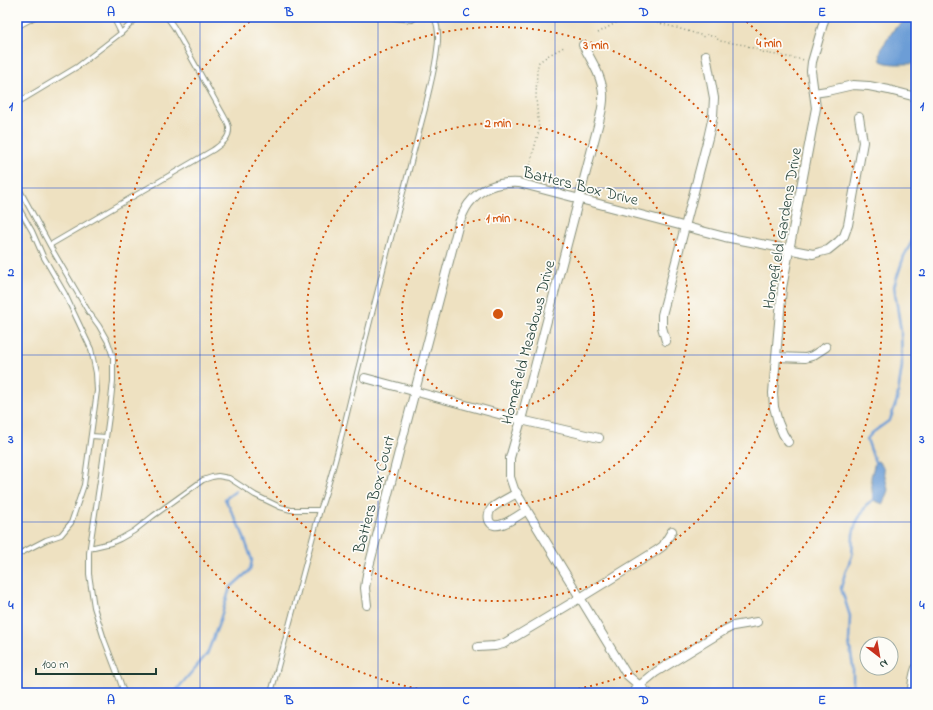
<svg xmlns="http://www.w3.org/2000/svg" width="933" height="710" font-family="'Indie Flower',sans-serif">
<style>
.water{fill:#6c9dd6;stroke:#466d85}
.lines{fill:none;stroke-linecap:round;stroke-linejoin:round}
.stream{stroke:#6c9dd6;stroke-width:2.5}
.service-casing{stroke:#868f7a;stroke-width:6}
.minor-casing{stroke:#868f7a;stroke-width:10}
.path{stroke:#868f7a;stroke-width:1.5;stroke-dasharray:1 3;stroke-linecap:butt}
.service{stroke:#fff;stroke-width:4}
.minor{stroke:#fff;stroke-width:8}
.grid{fill:none;stroke:#1d4ed8;stroke-width:1;stroke-opacity:0.55}
.ring{fill:none;stroke:#d45610;stroke-width:2;stroke-dasharray:2 4}
.labels{text-anchor:middle;stroke-width:3.5;stroke-linejoin:round;paint-order:stroke}
.street-label{font-size:16px;fill:#1f3d34;stroke:#fdfcf7}
.centre{fill:#d45610;stroke:#fdfcf7;stroke-width:2}
.ring-label{font-size:12px;text-anchor:middle;font-weight:bold;fill:#d45610;stroke:#fdfcf7;stroke-width:3.5;stroke-linejoin:round;paint-order:stroke}
.neatline{fill:none;stroke:#1d4ed8;stroke-width:1.5}
.grid-label{font-size:13px;text-anchor:middle;font-weight:bold;fill:#1d4ed8}
</style>
<rect width="100%" height="100%" fill="#fdfcf7"/>
<filter id="ink" filterUnits="userSpaceOnUse"><feTurbulence type="fractalNoise" baseFrequency=".025" numOctaves="2"/><feDisplacementMap in="SourceGraphic" scale="8" xChannelSelector="R" yChannelSelector="G"/><feConvolveMatrix kernelMatrix="1 2 1 2 8 2 1 2 1" color-interpolation-filters="sRGB"/></filter>
<filter id="wash" filterUnits="userSpaceOnUse"><feTurbulence type="fractalNoise" baseFrequency=".012" numOctaves="4" result="noise"/><feDisplacementMap in="SourceGraphic" scale="16" xChannelSelector="R" yChannelSelector="G"/><feGaussianBlur stdDeviation="0.9" result="paint"/><feColorMatrix in="noise" values="0 0 0 0 0 0 0 0 0 0 0 0 0 0 0 0 0 1.4 0 .05"/><feComposite in="paint" operator="in"/></filter>
<g filter="url(#wash)">
<rect width="100%" height="100%" fill="#eee1c1"/>
<g class="water">
<path d="M911,17H916V64C905,63 891,66 881,61L880,53L882,47L889,37L894,29Z"/>
<polygon points="878,461 883,467 888,490 883,504 873,500 871,477 875,462"/>
</g>
<g class="lines">
<g class="stream">
<polyline points="875,462 867,439 872,433 890,420 897,400 902,366 901,331 894,286 904,256 916,234"/>
<polyline points="175,693 179,687 207,654 219,623 230,588 250,570 252,560 242,532 225,499 236,491"/>
<polyline points="853,693 853,666 849,642 850,616 841,588 845,573 852,556 853,534 856,523 867,504 873,500"/>
</g>
</g>
</g>
<g filter="url(#ink)">
<g class="lines">
<g class="service-casing">
<g id="service">
<polyline points="386,17 412,20 416,17"/>
<polyline points="17,27 35,17"/>
<polyline points="121,33 138,17"/>
<polyline points="17,102 22,100 77,67 121,33 113,17"/>
<polyline points="17,185 53,251 88,311 99,326 108,342 113,357 113,381 110,409 101,474 89,553 89,574 94,607 104,639 120,681 124,693"/>
<polyline points="17,205 32,231 43,256 65,294 91,349 96,373 97,391 84,485 71,523 61,535 46,540 17,555"/>
<path d="M50,245L213,150C220,145 230,139 229,128C229,124 226,120 224,116L174,27L167,17"/>
<polyline points="91,436 106,437"/>
<polyline points="90,547 94,547 111,543 120,539 134,531 153,516 203,480 212,477 218,476 229,478 255,495 280,507 291,510 320,510"/>
<path d="M271,693L320,510C336,466 345,419 357,373C368,328 380,283 391,238C402,195 414,152 425,109C429,89 435,70 437,50C439,38 439,28 434,17"/>
</g>
</g>
<g class="minor-casing">
<g id="minor">
<path d="M583,45C591,60 602,76 603,94C604,103 601,113 599,122L521,420L510,458V477L514,489L627,675L648,693"/>
<polyline points="814,93 827,91 853,85 869,86 889,90 916,97"/>
<polyline points="666,341 662,327 662,315 708,138 713,116 714,98 706,55"/>
<polyline points="776,357 805,358 812,356 826,347"/>
<polyline points="365,378 521,420 599,438"/>
<polyline points="788,442 783,434 778,422 774,407 773,393 776,357 782,288 816,108 811,71 812,62 825,17"/>
<path d="M517,493C510,497 498,503 492,508C489,511 488,516 489,520C494,535 520,514 527,510"/>
<path d="M367,605L365,588L367,574L459,223C462,216 465,207 471,201C483,186 501,182 519,183L725,237L813,254L820,252L828,250L838,242L844,236L848,225L863,142L859,117"/>
<polyline points="478,647 495,646 503,644 580,598 656,551 663,546 672,531"/>
<polyline points="633,693 639,686 656,672 723,631 733,626 757,622"/>
<path d="M912,693C912,685 913,676 916,668"/>
</g>
</g>
<g class="path">
<polyline points="598,33 617,22 629,17 639,17 694,33 700,35 702,37 707,35 715,37 720,41 745,45 765,53 805,60"/>
<polyline points="528,177 531,161 539,130 536,98 537,69 539,62 549,55 564,47"/>
</g>
<use href="#service" class="service"/>
<use href="#minor" class="minor"/>
</g>
</g>
<path class="grid" d="M200,17V693M378,17V693M555,17V693M733,17V693M17,188H916M17,355H916M17,522H916"/>
<g class="ring">
<circle cx="498" cy="314" r="96"/>
<circle cx="498" cy="314" r="191"/>
<circle cx="498" cy="314" r="287"/>
<path d="M441 693A383 383 0 0 1 254 18M742 18A383 383 0 0 1 555 693"/>
</g>
<g class="labels">
<g class="street-label">
<text transform="translate(581 185) rotate(14)" y="6">Batters Box Drive</text>
<text transform="translate(781 228) rotate(-80)" y="6">Homefield Gardens Drive</text>
<text transform="translate(527 342) rotate(-75)" y="6">Homefield Meadows Drive</text>
<text transform="translate(373 494) rotate(-75)" y="6">Batters Box Court</text>
</g>
</g>
<circle cx="498" cy="314" r="6" class="centre"/>
<g class="ring-label">
<text x="769" y="47">4 min</text>
<text x="596" y="49">3 min</text>
<text x="498" y="127">2 min</text>
<text x="498" y="222">1 min</text>
</g>
<rect width="933" height="710" fill="none" stroke="#fdfcf7" stroke-width="44"/>
<g transform="translate(879 656) rotate(149)"><circle r="19" fill="#fdfcf7" stroke="#a4b0a9"/>
<path d="M0-3L7 15L0 10L-7 15Z" fill="#c8321e"/>
<text y="-6" font-size="11" font-weight="bold" text-anchor="middle" fill="#1f3d34">N</text>
</g>
<path d="M36 668v6h120v-6" fill="none" stroke="#1f3d34" stroke-width="2"/>
<text x="42" y="668" font-size="12" fill="#1f3d34" stroke="#fdfcf7" stroke-width="3" paint-order="stroke">100 m</text>
<rect x="22" y="22" width="889" height="666" class="neatline"/>
<g class="grid-label">
<text x="111" y="16">A</text>
<text x="289" y="16">B</text>
<text x="466" y="16">C</text>
<text x="644" y="16">D</text>
<text x="822" y="16">E</text>
<text x="11" y="110">1</text>
<text x="922" y="110">1</text>
<text x="11" y="276">2</text>
<text x="922" y="276">2</text>
<text x="11" y="443">3</text>
<text x="922" y="443">3</text>
<text x="11" y="609">4</text>
<text x="922" y="609">4</text>
<text x="111" y="704">A</text>
<text x="289" y="704">B</text>
<text x="466" y="704">C</text>
<text x="644" y="704">D</text>
<text x="822" y="704">E</text>
</g>
</svg>
